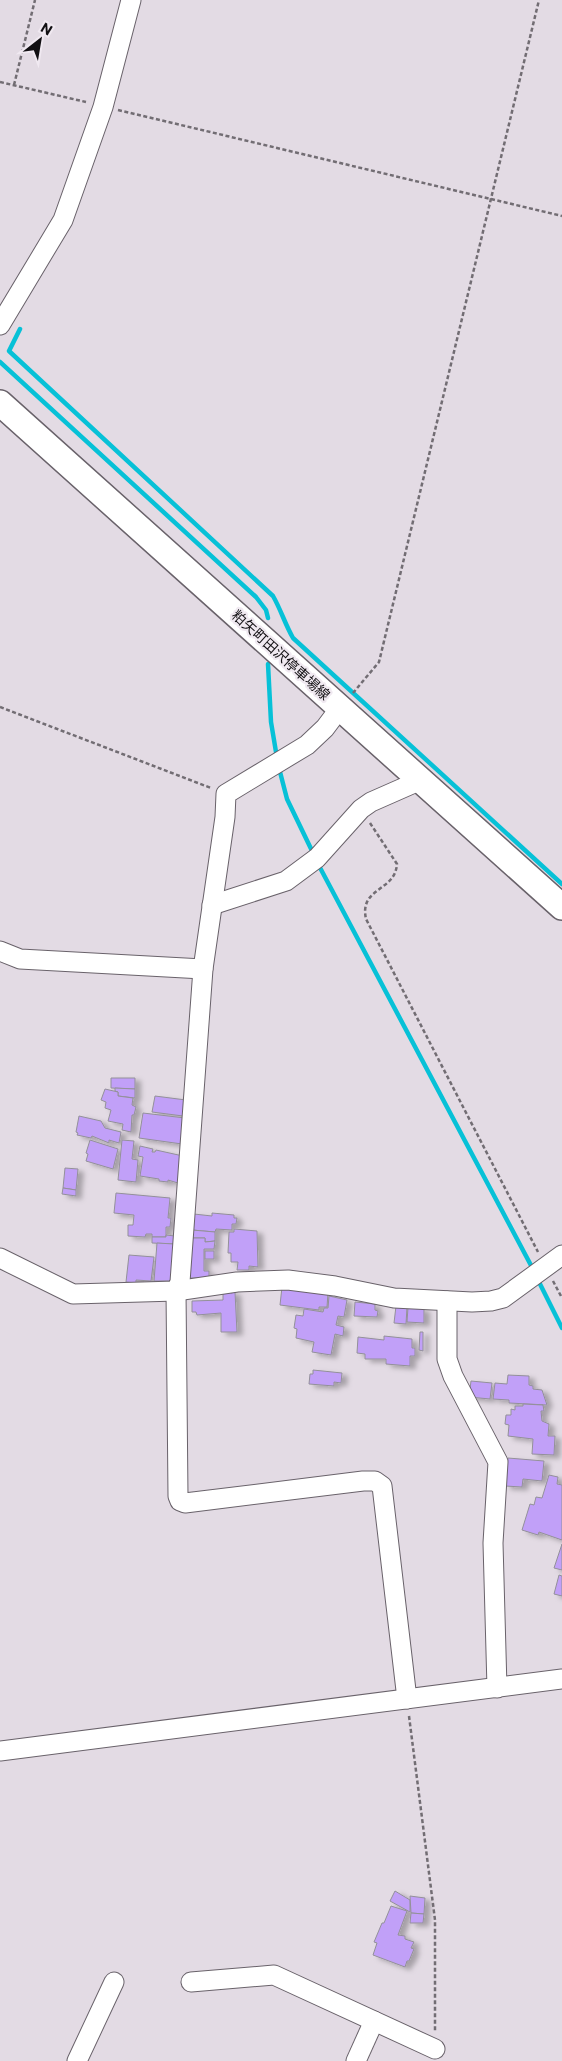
<svg xmlns="http://www.w3.org/2000/svg" width="562" height="2061" font-family="Commissioner,'Noto Sans JP',sans-serif">
<style>
.lines{fill:none;stroke-linecap:round;stroke-linejoin:round}
.stream{stroke:#07c1d7;stroke-width:4.5}
.building{fill:#c1a0f8;stroke:#939099;filter:url(#shadow)}
.minor-casing{stroke:#69626a;stroke-width:21}
.major-casing{stroke:#69626a;stroke-width:28}
.path{stroke:#726d73;stroke-width:2.5;stroke-dasharray:4 2.5;stroke-linecap:butt}
.minor{stroke:#fff;stroke-width:19}
.major{stroke:#fff;stroke-width:25}
.labels{text-anchor:middle;stroke-width:4.5;stroke-linejoin:round;paint-order:stroke}
.street-label{font-size:14px;fill:#121013;stroke:#f0e9f1}
</style>
<defs>
<filter id="shadow"><feDropShadow dx="5.5" dy="3" stdDeviation="2.5" flood-color="#0004"/></filter>
</defs>
<rect width="100%" height="100%" fill="#e3dbe4"/>
<g class="lines">
<g class="stream">
<path d="M20,329L9,351L273,596C281,610 285,624 293,638L562,884"/>
<polyline points="0,362 256,597 266,610 268,618"/>
<polyline points="268,664 271,722 277,758"/>
<polyline points="279,768 287,799 314,855"/>
<polyline points="317,862 534,1271"/>
<polyline points="537,1278 562,1328"/>
</g>
</g>
<g class="building">
<polygon points="111,1078 135,1078 135,1089 111,1088"/>
<polygon points="115,1088 135,1089 135,1098 118,1096 118,1092 115,1091"/>
<polygon points="105,1089 118,1092 118,1096 133,1098 132,1105 136,1107 134,1115 132,1115 131,1132 122,1130 123,1124 108,1121 111,1110 105,1108 106,1102 101,1100"/>
<polygon points="155,1096 186,1100 183,1116 152,1112"/>
<polygon points="143,1113 185,1118 182,1144 139,1138"/>
<polygon points="79,1116 101,1121 105,1128 121,1132 119,1143 109,1140 109,1143 92,1136 91,1138 77,1135 78,1133 76,1132"/>
<polygon points="90,1140 118,1149 113,1169 86,1161 88,1154 86,1153"/>
<polygon points="122,1140 134,1141 132,1159 138,1160 136,1182 118,1180"/>
<polygon points="140,1146 153,1149 152,1152 155,1152 156,1150 183,1156 178,1183 168,1180 168,1182 159,1181 159,1179 140,1176 143,1157 138,1156"/>
<polygon points="65,1168 78,1169 76,1190 63,1188"/>
<polygon points="63,1188 76,1190 76,1196 62,1194"/>
<polygon points="116,1193 170,1198 168,1218 171,1218 170,1227 166,1227 166,1237 152,1237 152,1234 146,1234 145,1237 128,1236 128,1225 133,1225 134,1215 114,1213"/>
<polygon points="212,1213 234,1215 234,1218 237,1218 236,1224 232,1224 232,1230 216,1229 215,1232 192,1230 194,1214 212,1216"/>
<polygon points="234,1229 257,1231 258,1267 249,1266 249,1270 237,1270 238,1262 231,1262 231,1253 228,1253 229,1232 234,1232"/>
<polygon points="192,1230 215,1232 215,1241 205,1242 205,1238 191,1238"/>
<polygon points="166,1235 175,1236 174,1244 152,1243 152,1237 166,1237"/>
<polygon points="191,1238 205,1238 205,1242 215,1241 214,1249 204,1249 204,1271 209,1271 209,1278 189,1278"/>
<polygon points="157,1243 174,1244 173,1278 169,1281 154,1281"/>
<rect x="205" y="1251" width="9" height="8"/>
<polygon points="129,1255 154,1257 151,1281 136,1280 136,1283 126,1282"/>
<polygon points="282,1287 328,1293 327,1307 319,1307 319,1310 280,1305"/>
<polygon points="231,1291 231,1293 235,1292 237,1332 221,1332 221,1313 197,1315 196,1312 192,1312 192,1301 223,1300 223,1292"/>
<polygon points="329,1296 347,1300 344,1317 338,1316 336,1325 344,1327 343,1336 335,1334 331,1355 312,1352 314,1342 296,1338 297,1329 294,1328 296,1315 303,1316 304,1309 323,1312 324,1308 328,1308"/>
<polygon points="355,1302 375,1304 375,1310 378,1311 377,1317 354,1316"/>
<polygon points="396,1306 407,1307 406,1324 394,1323"/>
<polygon points="408,1307 424,1309 424,1323 407,1322"/>
<polygon points="420,1332 423,1332 423,1351 419,1350"/>
<polygon points="384,1336 412,1339 412,1348 415,1348 415,1356 410,1356 410,1366 386,1364 386,1359 365,1359 365,1354 357,1353 358,1337 384,1340"/>
<polygon points="313,1370 342,1373 341,1383 334,1382 334,1386 309,1384 310,1374 313,1374"/>
<polygon points="508,1375 529,1376 529,1385 533,1386 533,1389 542,1390 547,1405 509,1403 509,1400 493,1399 495,1383 507,1384"/>
<polygon points="471,1381 492,1383 490,1399 469,1397"/>
<polygon points="523,1404 543,1405 544,1411 541,1411 542,1421 549,1424 548,1436 555,1436 554,1455 532,1454 533,1439 508,1436 509,1425 505,1424 506,1415 511,1415 511,1409 515,1410 515,1406 523,1406"/>
<polygon points="508,1458 544,1461 542,1481 523,1479 522,1487 505,1486"/>
<polygon points="549,1475 558,1477 557,1484 562,1485 562,1540 539,1532 538,1535 522,1530 530,1504 534,1505 536,1497 542,1498"/>
<polygon points="562,1544 562,1570 554,1568"/>
<polygon points="559,1575 562,1576 562,1596 554,1594"/>
<polygon points="395,1891 410,1900 410,1912 390,1901"/>
<polygon points="410,1896 425,1898 424,1914 411,1913"/>
<polygon points="391,1906 407,1911 398,1935 405,1936 405,1939 414,1942 411,1948 414,1949 409,1961 407,1961 405,1967 373,1955 377,1943 374,1942 382,1923 384,1923"/>
<polygon points="411,1913 424,1914 423,1923 410,1923"/>
</g>
<g class="lines">
<g class="minor-casing">
<g id="minor">
<polyline points="0,325 63,220 103,107 131,0"/>
<polyline points="340,708 325,728 307,745 226,794 225,817 203,969 180,1282 176,1291 178,1496 180,1501 185,1503 363,1481 375,1481 382,1486 407,1699"/>
<polyline points="212,905 286,881 317,858 361,809 371,802 421,780"/>
<polyline points="0,951 20,959 203,969"/>
<polyline points="0,1258 73,1294 176,1291 237,1282 288,1280 335,1286 394,1298 472,1302 491,1301 503,1298 562,1255"/>
<polyline points="447,1301 447,1359 453,1376 498,1462 493,1543 497,1688"/>
<polyline points="0,1751 562,1679"/>
<polyline points="191,1982 274,1975 435,2049"/>
<polyline points="77,2061 114,1982"/>
<polyline points="356,2061 374,2021"/>
</g>
</g>
<g class="major-casing">
<polyline id="major" points="0,403 562,907"/>
</g>
<g class="path">
<polyline points="0,82 86,102"/>
<polyline points="14,85 35,0"/>
<polyline points="118,110 562,216"/>
<polyline points="353,693 379,662 539,0"/>
<polyline points="0,707 211,788"/>
<path d="M370,823L397,864C395,892 359,887 366,919L538,1252"/>
<polyline points="553,1281 562,1298"/>
<polyline points="409,1716 435,1920 435,2031"/>
</g>
<use href="#minor" class="minor"/>
<use href="#major" class="major"/>
</g>
<g class="labels">
<g class="street-label">
<text transform="translate(281 655) rotate(42)" y="5">粕矢町田沢停車場線</text>
</g>
</g>
<g transform="translate(40 40) rotate(31)" stroke="#f0e9f1" stroke-width="4" paint-order="stroke">
<path d="M0-4L9 19L0 12L-9 19Z" fill="#121013"/>
<text y="-8" font-size="14" font-weight="bold" text-anchor="middle" fill="#121013">N</text>
</g>
</svg>
